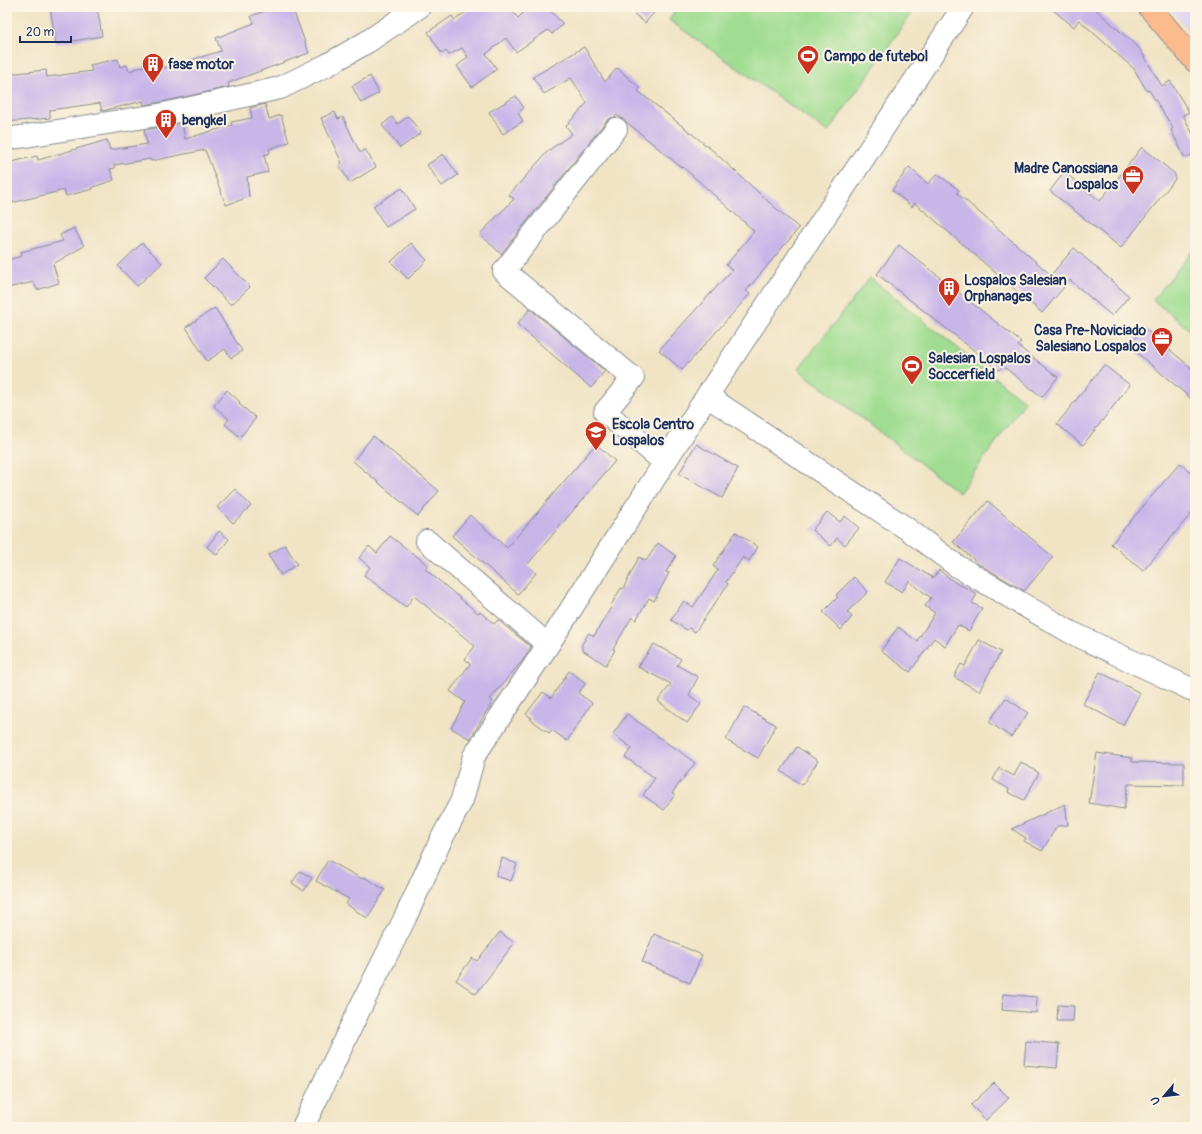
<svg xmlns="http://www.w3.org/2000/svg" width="1202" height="1134" font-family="Pangolin,sans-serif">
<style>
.built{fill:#e0d4f4}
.green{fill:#a0dd92;stroke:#5e8678}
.building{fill:#c9b6e9}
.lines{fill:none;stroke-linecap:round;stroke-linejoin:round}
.minor-casing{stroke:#868a92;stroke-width:24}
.major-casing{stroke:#868a92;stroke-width:24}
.minor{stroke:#fff;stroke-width:22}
.major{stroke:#fbbb8d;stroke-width:22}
.labels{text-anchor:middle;stroke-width:4;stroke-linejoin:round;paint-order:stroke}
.poi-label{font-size:14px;font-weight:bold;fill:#1b2f5e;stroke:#fcf5e5;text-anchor:start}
</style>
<rect width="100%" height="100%" fill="#fcf5e5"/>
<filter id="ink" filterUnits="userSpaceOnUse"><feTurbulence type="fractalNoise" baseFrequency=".025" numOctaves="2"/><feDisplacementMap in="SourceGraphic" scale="8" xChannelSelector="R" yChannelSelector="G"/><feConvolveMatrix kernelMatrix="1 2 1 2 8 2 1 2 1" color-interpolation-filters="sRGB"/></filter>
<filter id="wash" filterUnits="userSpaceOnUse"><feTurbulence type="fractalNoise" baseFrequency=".012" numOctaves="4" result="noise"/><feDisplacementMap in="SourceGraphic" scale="16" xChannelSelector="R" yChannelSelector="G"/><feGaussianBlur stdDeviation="0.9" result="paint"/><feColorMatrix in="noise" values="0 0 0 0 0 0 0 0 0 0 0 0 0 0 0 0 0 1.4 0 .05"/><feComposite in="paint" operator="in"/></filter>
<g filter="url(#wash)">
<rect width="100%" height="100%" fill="#f0e4c5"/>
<polygon class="built" points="1169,7 1195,7 1195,38"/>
<g class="green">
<polygon points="678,7 916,7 828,132 669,20"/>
<polygon points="1195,248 1195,334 1153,300"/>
<polygon points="870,278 1025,402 959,493 798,369"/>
</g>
<g id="blocks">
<g class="building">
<polygon points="50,7 97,7 102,36 56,44"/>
<polygon points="275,7 292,7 309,53 228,83 229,87 162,102 144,105 143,101 102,111 100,103 50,110 50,118 7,122 7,74 46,70 47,77 92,71 90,65 118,59 120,67 127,65 129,71 161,61 164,68 221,51 216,38 254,23 251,16"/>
<polygon points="472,7 509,7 518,18 529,7 547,7 563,24 552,34 548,30 516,52 506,38 486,54 497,69 472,87 457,66 468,57 462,48 449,55 446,51 442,54 428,32 452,16 455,20"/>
<polygon points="626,7 659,7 645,23"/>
<polygon points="1049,7 1093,7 1139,48 1162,86 1170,81 1189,112 1183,115 1195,138 1195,153 1185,158 1171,130 1173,128 1149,90 1147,91 1134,69 1079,20 1074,27"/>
<polygon points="584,47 605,82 617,68 640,88 638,91 711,149 771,204 799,228 746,291 750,294 682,370 659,350 732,270 726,265 754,231 683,167 682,168 623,119 617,115 615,117 611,118 606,121 501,254 480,234 514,199 509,195 549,150 572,134 566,126 587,103 571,78 544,94 533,77"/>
<polygon points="370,76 379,93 361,103 352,86"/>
<polygon points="516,96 524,108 518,113 523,121 503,134 489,112"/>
<polygon points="265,104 269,119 281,115 289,142 269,149 270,153 264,155 268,172 247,177 249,197 226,205 205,150 151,161 150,159 114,165 115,168 110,169 114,180 93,187 93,189 66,196 64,190 7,204 7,163 37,156 38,160 107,140 110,150 147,144 144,130 182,123 185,139 232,125 231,122 252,118 250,108"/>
<polygon points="335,112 338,119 343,117 360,153 365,149 376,167 350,183 339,165 342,163 321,118"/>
<polygon points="408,116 421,133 400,148 382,125 392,117 398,124"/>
<polygon points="1142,147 1175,174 1175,179 1121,248 1050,191 1064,172 1100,201"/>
<polygon points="443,154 458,175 442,186 427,165"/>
<polygon points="909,167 928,184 937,174 959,190 957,193 1051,275 1074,248 1129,296 1112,316 1070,280 1042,313 915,203 912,207 892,190"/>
<polygon points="402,188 415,209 386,227 373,206"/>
<polygon points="74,228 84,246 53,264 59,283 37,290 34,282 7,288 7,260 22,256 21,252 63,241 60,235"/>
<polygon points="142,243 162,263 137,286 118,266"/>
<polygon points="411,243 427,260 408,279 391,262"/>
<polygon points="899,245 1021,342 1018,346 1058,377 1042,397 1003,366 999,370 877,274"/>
<polygon points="223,259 250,287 231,305 204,278"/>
<polygon points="215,308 242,351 231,358 225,349 207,361 186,327"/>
<polygon points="530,309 605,371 591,388 517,324"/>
<polygon points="1144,328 1195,371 1195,402 1129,346"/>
<polygon points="1104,365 1130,385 1083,445 1057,424"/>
<polygon points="227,390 240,402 239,404 256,418 240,437 225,424 229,419 214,406"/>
<polygon points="373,436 439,491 418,516 353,461"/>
<polygon points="596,444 615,461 527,565 536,573 518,594 452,536 470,515 507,548"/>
<polygon points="696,444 738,468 722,498 679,474"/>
<polygon points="1180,463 1195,476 1195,509 1143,571 1111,544"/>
<polygon points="235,489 251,506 233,523 217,507"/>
<polygon points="988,501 1053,557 1024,591 979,564 953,542"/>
<polygon points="827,512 840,522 845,516 859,528 845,545 837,538 831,546 812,530"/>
<polygon points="219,531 229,539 217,555 207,547"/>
<polygon points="736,532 758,547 749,561 743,557 726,582 728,584 695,632 689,628 687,630 671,620 684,601 693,607 718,570 713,566"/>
<polygon points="390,536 428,565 425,569 478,613 480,612 494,624 498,620 531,647 523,660 490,699 493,701 470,739 451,728 465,702 450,691 470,664 465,659 475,646 414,596 406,607 364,575 370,567 359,558 369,546 377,553"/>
<polygon points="658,543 676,556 666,572 669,573 654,601 649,598 636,620 632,617 613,649 615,650 606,665 582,650 582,644 589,633 594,636 612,606 611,605 621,588 623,589 639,557 646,561"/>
<polygon points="285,545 297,564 281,575 268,555"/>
<polygon points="900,558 933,578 939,570 960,586 961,585 977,594 972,603 982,608 969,631 958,625 945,646 934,638 910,672 881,651 898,627 917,641 935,613 925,606 931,598 909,581 902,592 885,582"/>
<polygon points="854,577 868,592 847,612 852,617 841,630 823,612 838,597 836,595"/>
<polygon points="979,640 1001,652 979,691 954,677 961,664 965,666"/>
<polygon points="654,644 681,659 677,665 698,677 689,695 701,704 687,723 658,701 671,684 638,667"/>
<polygon points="569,671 586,683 578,693 592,703 567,741 552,730 549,733 530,719 532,718 526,714 543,692 551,698"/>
<polygon points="1100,672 1140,693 1123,725 1083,704"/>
<polygon points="1006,698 1028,713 1011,737 989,722"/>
<polygon points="744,707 776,725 758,758 726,740"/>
<polygon points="627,714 674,748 674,747 695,763 672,793 675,795 664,810 643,795 655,778 625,757 632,748 613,734"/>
<polygon points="797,747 818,761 802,785 781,771"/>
<polygon points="1097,753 1132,758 1132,762 1184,763 1184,785 1128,784 1124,809 1089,803"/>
<polygon points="1021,762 1039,773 1024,800 1008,792 1009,789 993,780 999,768 1014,776"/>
<polygon points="1065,804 1068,825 1057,826 1042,851 1024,841 1026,838 1012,829"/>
<polygon points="502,858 517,864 511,881 496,876"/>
<polygon points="328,860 362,879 364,877 385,890 367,918 346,904 349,899 316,881"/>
<polygon points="300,871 312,878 304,891 292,883"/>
<polygon points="500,932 514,943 476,994 456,980 472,958 477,961"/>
<polygon points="654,934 702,955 690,983 642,962"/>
<polygon points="1003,994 1037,997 1036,1013 1002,1010"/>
<polygon points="1058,1005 1074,1006 1073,1021 1057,1021"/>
<polygon points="1026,1041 1059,1044 1057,1068 1024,1065"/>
<polygon points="994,1083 1009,1098 986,1120 971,1105"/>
</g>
</g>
</g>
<g filter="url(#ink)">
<use href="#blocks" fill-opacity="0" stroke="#868a92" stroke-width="1"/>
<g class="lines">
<g class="minor-casing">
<g id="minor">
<polyline points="616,129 504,271 633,378 605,412 664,462"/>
<polyline points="7,139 164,114 280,88 327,65 367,42 419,7"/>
<polyline points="707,396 906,528 957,566 1070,632 1195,691"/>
<polyline points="427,541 548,645"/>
<polyline points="303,1127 359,1010 405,918 441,840 462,800 474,756 548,645 707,396 963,7"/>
</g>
</g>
<g class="major-casing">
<polyline id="major" points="1149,7 1195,61"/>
</g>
<use href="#minor" class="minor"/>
<use href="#major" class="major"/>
</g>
</g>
<defs>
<g id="stadium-pin" transform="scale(1.15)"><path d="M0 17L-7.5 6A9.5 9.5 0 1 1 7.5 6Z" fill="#c8321e" stroke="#fcf5e5"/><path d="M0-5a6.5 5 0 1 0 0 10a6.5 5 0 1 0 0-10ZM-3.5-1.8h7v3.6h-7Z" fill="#fff"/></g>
<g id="building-pin" transform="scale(1.15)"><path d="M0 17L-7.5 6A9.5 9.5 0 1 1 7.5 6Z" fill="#c8321e" stroke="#fcf5e5"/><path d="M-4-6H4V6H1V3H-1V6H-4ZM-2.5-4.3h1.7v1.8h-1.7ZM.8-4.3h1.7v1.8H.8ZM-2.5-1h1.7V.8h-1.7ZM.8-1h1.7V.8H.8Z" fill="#fff"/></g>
<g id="office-pin" transform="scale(1.15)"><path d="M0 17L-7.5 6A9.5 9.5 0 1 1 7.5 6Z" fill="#c8321e" stroke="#fcf5e5"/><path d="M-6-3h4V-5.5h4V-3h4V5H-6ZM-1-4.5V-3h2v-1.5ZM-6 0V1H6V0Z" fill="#fff"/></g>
<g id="school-pin" transform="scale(1.15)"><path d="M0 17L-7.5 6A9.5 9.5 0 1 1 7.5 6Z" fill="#c8321e" stroke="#fcf5e5"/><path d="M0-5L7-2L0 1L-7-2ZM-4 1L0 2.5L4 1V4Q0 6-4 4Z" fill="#fff"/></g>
</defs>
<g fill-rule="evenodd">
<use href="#stadium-pin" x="808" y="56"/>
<use href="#building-pin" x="153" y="64"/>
<use href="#building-pin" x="166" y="120"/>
<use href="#office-pin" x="1133" y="176"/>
<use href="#building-pin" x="949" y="288"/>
<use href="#office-pin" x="1162" y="338"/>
<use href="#stadium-pin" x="912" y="366"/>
<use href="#school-pin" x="596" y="432"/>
</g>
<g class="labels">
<g class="poi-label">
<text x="824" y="61">Campo de futebol</text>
<text x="168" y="69">fase motor</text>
<text x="182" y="125">bengkel</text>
<text x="1118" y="173" text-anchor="end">Madre Canossiana<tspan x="1118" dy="16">Lospalos</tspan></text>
<text x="964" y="285">Lospalos Salesian<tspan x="964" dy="16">Orphanages</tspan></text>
<text x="1146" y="335" text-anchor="end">Casa Pre-Noviciado<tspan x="1146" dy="16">Salesiano Lospalos</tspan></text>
<text x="928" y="363">Salesian Lospalos<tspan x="928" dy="16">Soccerfield</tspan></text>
<text x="612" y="429">Escola Centro<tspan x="612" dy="16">Lospalos</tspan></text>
</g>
</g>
<rect width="1202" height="1134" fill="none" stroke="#fcf5e5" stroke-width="24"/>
<g transform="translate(1164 1096) rotate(242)" stroke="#fcf5e5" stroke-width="3" paint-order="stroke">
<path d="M0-3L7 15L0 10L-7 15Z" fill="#1b2f5e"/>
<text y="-6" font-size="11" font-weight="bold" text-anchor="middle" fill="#1b2f5e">U</text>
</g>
<path d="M20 36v6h51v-6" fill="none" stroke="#1b2f5e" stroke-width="2"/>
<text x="26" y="36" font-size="12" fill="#1b2f5e" stroke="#fcf5e5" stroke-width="3" paint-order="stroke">20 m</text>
</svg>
